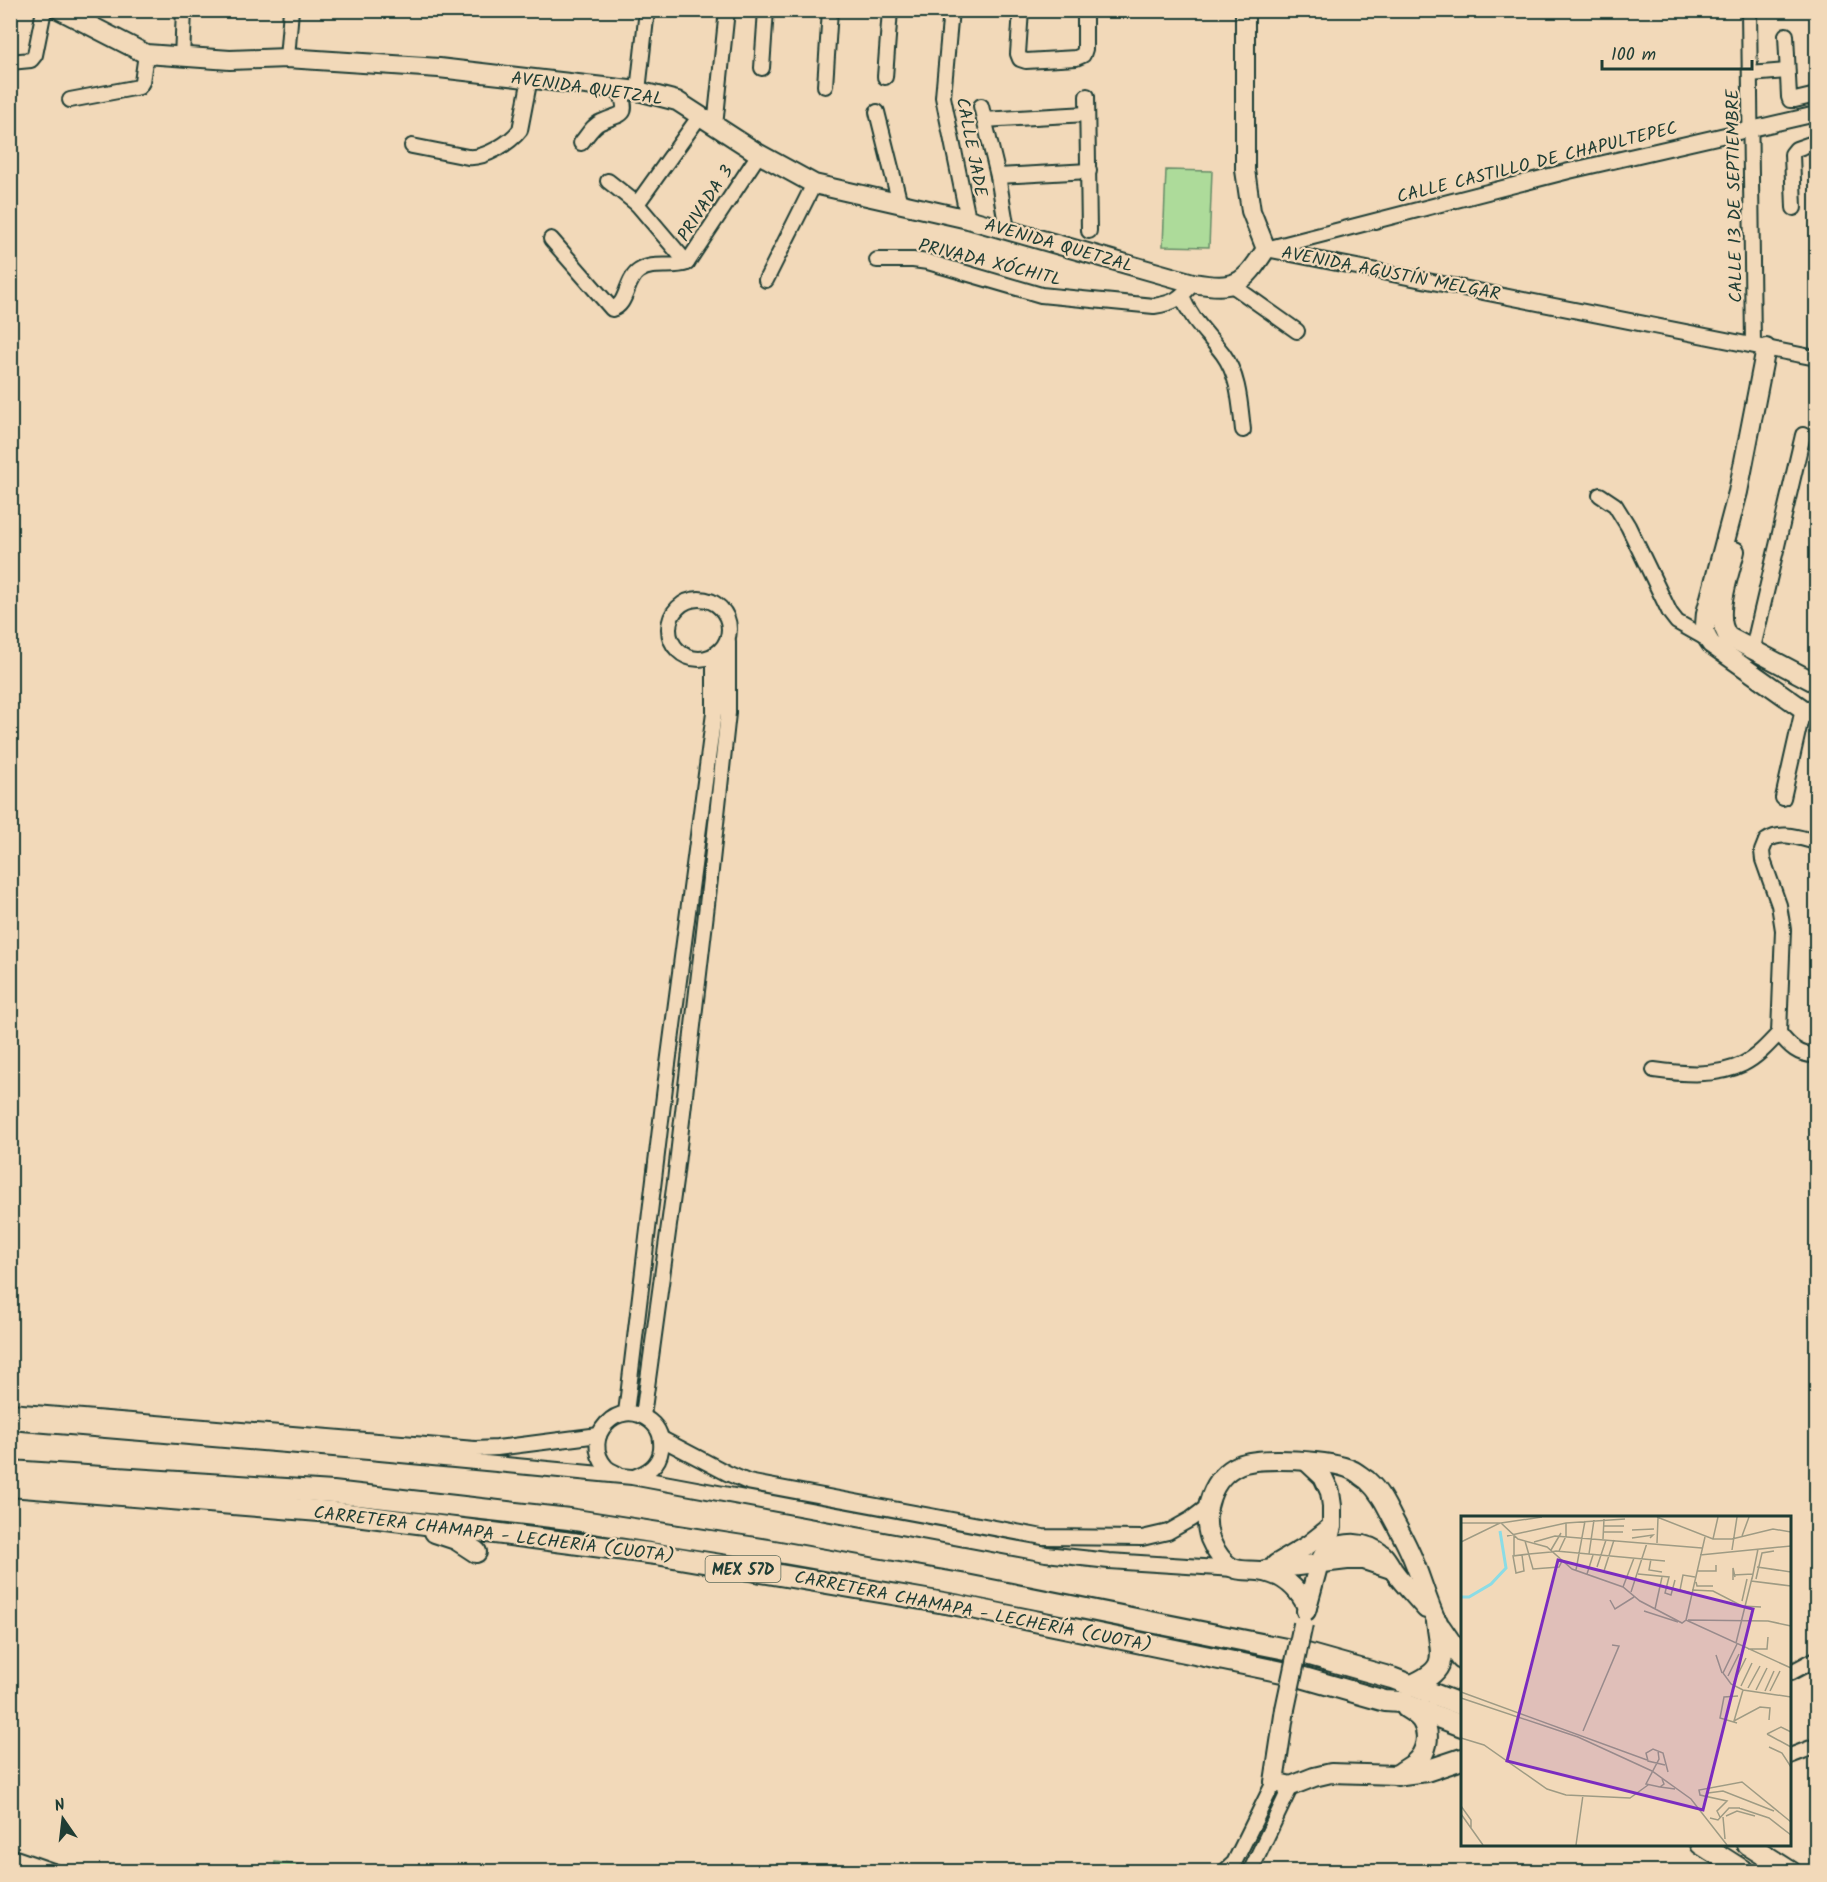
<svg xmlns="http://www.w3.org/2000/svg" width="1827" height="1882" font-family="Kalam,sans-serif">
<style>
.grass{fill:url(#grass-tufts);stroke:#668c67;stroke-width:1.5}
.pitch{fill:#addb9a;stroke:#668c67;stroke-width:1.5}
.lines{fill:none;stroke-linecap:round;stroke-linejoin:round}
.minor-casing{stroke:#1f3d34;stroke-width:18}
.major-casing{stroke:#1f3d34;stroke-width:22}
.highway-casing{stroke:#1f3d34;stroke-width:24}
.minor{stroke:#f2d9b9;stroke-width:14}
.major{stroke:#f2d9b9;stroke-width:18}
.highway{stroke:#f2d9b9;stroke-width:20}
.major-bridge-casing{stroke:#1f3d34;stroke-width:22;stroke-linecap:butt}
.major-bridge{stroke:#f2d9b9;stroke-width:18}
.labels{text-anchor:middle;stroke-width:4.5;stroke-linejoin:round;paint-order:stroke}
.shield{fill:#f2d9b9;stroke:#5e6c5c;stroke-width:1.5}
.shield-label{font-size:16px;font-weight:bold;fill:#1f3d34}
.street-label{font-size:18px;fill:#1f3d34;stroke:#f2d9b9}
.inset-river{fill:none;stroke:#8bdce5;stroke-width:3}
.inset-road{fill:none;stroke:#9e9b84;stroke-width:1.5}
.view{fill:#7b2cbf;fill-opacity:0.15;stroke:#7b2cbf;stroke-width:3}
.inset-edge{fill:none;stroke:#1f3d34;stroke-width:3}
</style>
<defs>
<pattern id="grass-tufts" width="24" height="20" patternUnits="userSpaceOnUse" patternTransform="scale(1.5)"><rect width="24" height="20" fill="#addb9a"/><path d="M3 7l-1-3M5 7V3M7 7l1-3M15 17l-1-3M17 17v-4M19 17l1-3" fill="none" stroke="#94bd85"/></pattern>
</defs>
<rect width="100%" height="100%" fill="#f2d9b9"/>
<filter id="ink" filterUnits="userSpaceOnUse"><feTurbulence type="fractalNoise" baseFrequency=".0167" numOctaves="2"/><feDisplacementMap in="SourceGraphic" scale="12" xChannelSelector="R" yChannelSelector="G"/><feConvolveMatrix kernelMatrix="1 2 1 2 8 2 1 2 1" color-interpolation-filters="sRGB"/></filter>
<g filter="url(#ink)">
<polygon class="grass" points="275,1862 350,1871 274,1871"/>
<polygon class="pitch" points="1166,170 1212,171 1209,247 1163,246"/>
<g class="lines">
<g class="minor-casing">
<g id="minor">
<polyline points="951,10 943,97 968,219"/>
<polyline points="1021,10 1018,54 1020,59 1026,61 1076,58 1083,55 1085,49 1085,10"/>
<polyline points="1749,10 1753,345"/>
<polyline points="1786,35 1789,97 1790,100 1795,100 1816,95"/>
<polyline points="182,58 184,10"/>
<polyline points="287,58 291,10"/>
<polyline points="10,62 31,60 35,55 44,10"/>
<polyline points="762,68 766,10"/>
<polyline points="1750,74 1787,71"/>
<polyline points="885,77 890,10"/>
<polyline points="825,86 830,10"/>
<polyline points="638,91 647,10"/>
<polyline points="1087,96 1089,231"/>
<polyline points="70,100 139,87 142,82 146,54"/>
<polyline points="981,106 998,176 1007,230"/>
<polyline points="877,112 900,204"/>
<polyline points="984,120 1087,114"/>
<polyline points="715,126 727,10"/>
<path d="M581,143C587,136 593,125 601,122C623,112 629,118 620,90"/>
<path d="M412,146L468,157C484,159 510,143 520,130L530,78"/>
<polyline points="998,176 1089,171"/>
<polyline points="608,181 637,204 687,263"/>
<polyline points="637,204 699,117"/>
<polyline points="1794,208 1792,154 1796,149 1816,142"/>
<path d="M551,239L612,309C628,305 625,280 639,271C653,261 672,269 687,263L759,154"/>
<polyline points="1266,249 1569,171 1816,114"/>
<polyline points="1271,250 1816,358"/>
<path d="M877,260H913L928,262L1041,295L1154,306C1174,303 1180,299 1193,283"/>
<polyline points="766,280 814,184"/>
<polyline points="1232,285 1297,331"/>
<path d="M1182,297C1192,321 1208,334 1223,354C1239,376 1240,404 1243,430"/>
<polyline points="1600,495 1615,505 1628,526 1670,613 1677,622 1707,639"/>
<circle cx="699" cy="629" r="30"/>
<polyline points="1753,648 1803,435"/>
<polyline points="1783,798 1803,709"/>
<path d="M1816,842C1800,838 1781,830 1766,841L1762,851L1763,860L1779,905L1783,930L1779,1033C1789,1046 1799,1056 1816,1055"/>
<path d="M1654,1070C1682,1074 1717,1077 1743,1064C1757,1057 1768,1045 1779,1033"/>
<polyline points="10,1411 475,1449 497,1448 599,1435"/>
<polyline points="626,1413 665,1087 714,713 714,656"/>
<polyline points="643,1416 675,1181 711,870 728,713 728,641"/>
<polyline points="10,1422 369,1452 632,1477 1046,1554 1109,1561 1234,1569"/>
<polyline points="662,1439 727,1473 748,1482 1043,1537 1142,1538 1168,1532 1191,1519 1207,1507"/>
<path d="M618,1474C614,1472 609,1470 606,1467C580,1438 618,1396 650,1421C660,1429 662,1438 661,1450C659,1465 648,1472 634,1477"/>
<polyline points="1790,1673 1816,1659"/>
<polyline points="1790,1756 1816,1746"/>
<polyline points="10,1856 56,1872"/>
<polyline points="1224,1872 1234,1863 1274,1782"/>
<polyline points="1250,1872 1291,1786"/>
</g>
</g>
<g class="major-casing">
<g id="major">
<path d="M60,10L146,54L230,60L287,58L439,68L638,91L677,101L759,154L814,184L968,219L1193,283C1236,290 1243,285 1266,249L1251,211L1245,170V10"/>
<path d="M1766,348L1738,492L1706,613C1705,625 1703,634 1711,644L1803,709L1816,716"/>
<path d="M1735,551C1730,574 1712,619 1729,637L1816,683"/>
<path d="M1326,1550C1346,1542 1365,1540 1383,1555C1387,1559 1390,1565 1393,1570C1403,1584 1415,1596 1426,1609"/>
<polyline points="1276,1564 1308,1545 1332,1526"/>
<polyline points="1265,1570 1347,1560 1364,1560 1391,1569"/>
<path d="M1307,1607C1297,1586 1282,1574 1259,1571C1251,1570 1243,1571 1236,1569C1224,1566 1214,1549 1210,1539C1201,1512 1212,1477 1239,1465C1259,1456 1332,1460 1352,1470C1357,1472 1362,1477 1367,1480C1379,1491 1385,1503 1392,1517C1398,1528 1404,1539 1409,1550C1420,1573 1426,1599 1437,1622"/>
<polyline points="1306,1611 1319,1563 1326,1550 1332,1526 1332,1506 1330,1492 1323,1477 1307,1462"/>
<polyline points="1285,1709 1274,1782 1291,1786 1314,1777 1331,1773 1398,1775"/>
</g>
</g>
<g class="highway-casing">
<g id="highway">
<polyline points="10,1471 333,1492 569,1519 768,1550 961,1584 1296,1651 1392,1678 1462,1705"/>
<polyline points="10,1486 332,1512 656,1554 957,1605 1287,1673 1385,1701 1400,1702 1462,1726"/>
<polyline points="435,1532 456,1539 476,1552"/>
<polyline points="1440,1627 1462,1659"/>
<path d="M1410,1686C1449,1669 1442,1659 1437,1622"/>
<polyline points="1403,1774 1426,1771 1462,1759"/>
<path d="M1398,1775C1403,1771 1409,1768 1414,1764C1427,1754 1431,1734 1422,1720C1418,1715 1412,1711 1407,1708"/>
<polyline points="1701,1844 1745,1872"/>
<polyline points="1747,1844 1791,1872"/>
</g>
</g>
<use href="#minor" class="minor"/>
<use href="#major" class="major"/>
<use href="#highway" class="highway"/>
<g class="major-bridge-casing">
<polyline id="major-bridge" points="1285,1709 1303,1624"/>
</g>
<use href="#major-bridge" class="major-bridge"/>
</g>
</g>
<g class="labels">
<rect class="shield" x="705.5" y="1556" width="75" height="26" rx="4.5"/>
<g class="shield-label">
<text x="743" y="1575">MEX 57D</text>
</g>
<g class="street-label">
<text transform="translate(587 88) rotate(8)" y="6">AVENIDA QUETZAL</text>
<text transform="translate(972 147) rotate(79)" y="6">CALLE JADE</text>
<text transform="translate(1537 162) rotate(-14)" y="6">CALLE CASTILLO DE CHAPULTEPEC</text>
<text transform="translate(1734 196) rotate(-91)" y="6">CALLE 13 DE SEPTIEMBRE</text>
<text transform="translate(705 203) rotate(-57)" y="6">PRIVADA 3</text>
<text transform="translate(1059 245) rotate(16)" y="6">AVENIDA QUETZAL</text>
<text transform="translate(990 262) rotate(14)" y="6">PRIVADA XÓCHITL</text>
<text transform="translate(1391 273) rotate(11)" y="6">AVENIDA AGUSTÍN MELGAR</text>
<text transform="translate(494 1534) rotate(7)" y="6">CARRETERA CHAMAPA - LECHERÍA (CUOTA)</text>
<text transform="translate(973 1611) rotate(11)" y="6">CARRETERA CHAMAPA - LECHERÍA (CUOTA)</text>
</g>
</g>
<g transform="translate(1461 1516)">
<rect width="330" height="330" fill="#f2d9b9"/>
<path class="inset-river" d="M0,81H8L30,68L45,52L39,15"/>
<path class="inset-road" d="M196,1L252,23H271L312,13L330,16M0,7H40L57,23L86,31L111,53L162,71L179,85L221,107L225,104L244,21M40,7L81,1M143,10H163M171,14L193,13M142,16H162M46,20L105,7L164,3M281,20L288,1M171,22L192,19L189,22M142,23L143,3M252,23L257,1M64,25L72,53L98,51L101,45M0,26L39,7M73,26L94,20L241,32M196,27L197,2M90,34L100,17M271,34L276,1M98,35L105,20V7M128,38L133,4M53,39V20M61,39L63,55L55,57L52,40L68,38L90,36L95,35L204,45M239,39L330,30M190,43L188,54L201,56M136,51L145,24M296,51L330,56M115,54L124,5M143,55L153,24M236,55H255V49M126,58L132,39M177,58L208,61L204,77L210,79L214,64M272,59L292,58M291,63L297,33M295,63L301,37L313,35M272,64V52L274,61M290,65L330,70M235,66L236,70H252M162,71L173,42M231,74L252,75L281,90L300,91M170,76L186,27M230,77L219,74L222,59L234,61M149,84L154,93L173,81M281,85L286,63M194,93L201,61M183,95L217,106M225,104L330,152M227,104L307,105L330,110M275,127L291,62M276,128L262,157L270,168L282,174L330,181M287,133H306L307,121M255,139L261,157M267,160L278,138M273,166L285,142M280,170L291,147M287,172L299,150M282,174L273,205L299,191L309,192L308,204M295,174L306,152M304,175L313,155M309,175L319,155M0,176L186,244M0,182L117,221L191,255L230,283L266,329M276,207L259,202L263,181L277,180M122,215L158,130L151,129M306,218L330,231M306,218L320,211L330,216M0,222L23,229L86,273L105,279L169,282L187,269M308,231L321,237L330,251M197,235L198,243L185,268L199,271M204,249L187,245L185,237L192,233L202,237L207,256M201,263L203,268L199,271L214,273M247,277L262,275L313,295M0,290L10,304V312M278,292L308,302L330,319M0,298L22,329M265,300L276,295L294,300M259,301L256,295L266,285L239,279L238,274L281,266L330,306M262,301L264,323M249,302L257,304L268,292H279M115,329L122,279"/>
<path class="view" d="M97,44L292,93L242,294L46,245Z"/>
<rect width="330" height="330" class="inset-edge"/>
</g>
<rect width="1827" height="1882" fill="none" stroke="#f2d9b9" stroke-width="36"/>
<rect x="18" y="18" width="1791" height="1846" fill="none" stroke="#1f3d34" stroke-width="2" filter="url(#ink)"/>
<g transform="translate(63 1819) rotate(346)" stroke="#f2d9b9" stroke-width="4.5" paint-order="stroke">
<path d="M0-4.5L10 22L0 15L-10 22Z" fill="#1f3d34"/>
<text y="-9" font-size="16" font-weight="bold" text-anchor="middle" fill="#1f3d34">N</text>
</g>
<path d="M1602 60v9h150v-9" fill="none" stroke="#1f3d34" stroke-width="3"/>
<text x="1611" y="60" font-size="18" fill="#1f3d34" stroke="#f2d9b9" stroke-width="4.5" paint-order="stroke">100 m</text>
</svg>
